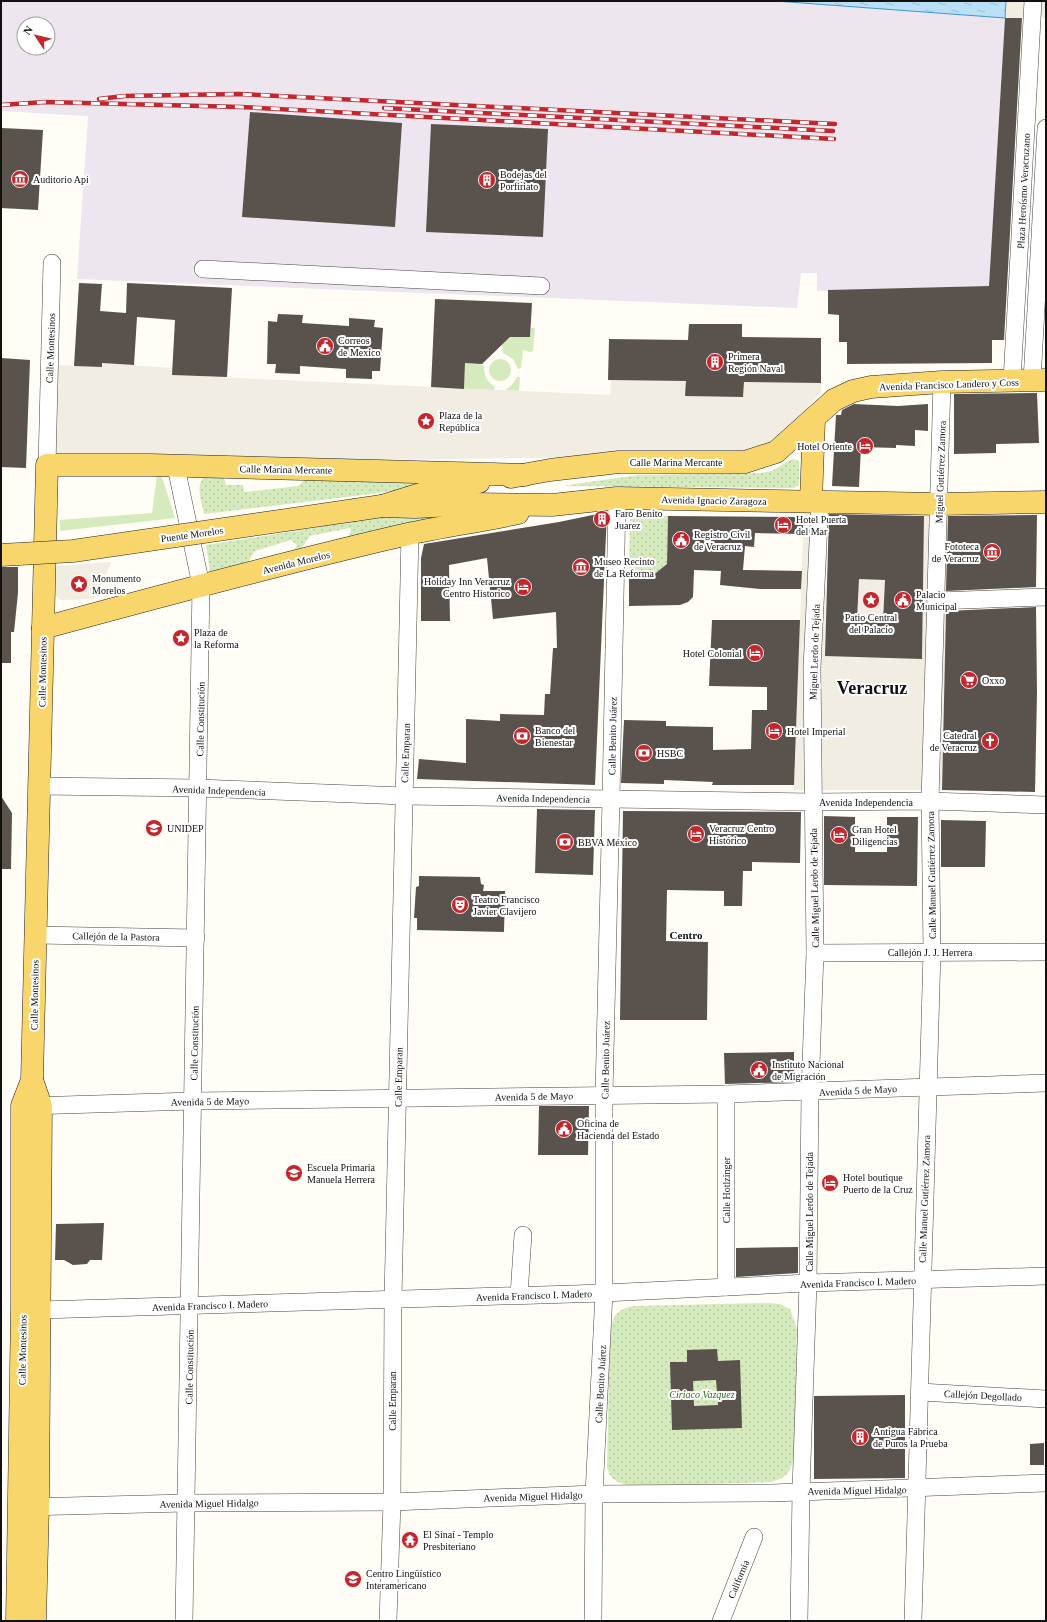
<svg xmlns="http://www.w3.org/2000/svg" width="1047" height="1622" font-family="'Times New Roman',serif">
<style>
.industrial{fill:#eee6ef;fill-rule:evenodd}
.grass{fill:#d5ebbd}
.park{fill:url(#park-dots)}
.plaza{fill:#f1ede2}
.water{fill:url(#water-ripples);stroke:#3f96cf}
.building{fill:#5a524d;fill-rule:evenodd}
.lines{fill:none;stroke-linecap:round;stroke-linejoin:round}
.minor-casing{stroke:#444;stroke-width:18}
.major-casing{stroke:#222;stroke-width:23}
.minor{stroke:#fff;stroke-width:17}
.major{stroke:#f9d66b;stroke-width:22}
.rail-casing{stroke:#c4262e;stroke-width:4.5}
.rail{stroke:#fff;stroke-width:3;stroke-dasharray:9;stroke-linecap:butt}
.major-bridge-casing{stroke:#222;stroke-width:23;stroke-linecap:butt}
.major-bridge{stroke:#f9d66b;stroke-width:22}
.labels{text-anchor:middle;stroke-width:4;stroke-linejoin:round;paint-order:stroke}
.poi-label{font-size:10px;fill:#111;stroke:#fff;text-anchor:start}
.street-label{font-size:10px;fill:#111;stroke:#fff}
.park-label{font-size:10px;font-style:italic;fill:#2f6b1f;stroke:#fff}
.neighbourhood-label{font-size:11px;font-weight:bold;fill:#111;stroke:#fff}
.town-label{font-size:18px;font-weight:bold;fill:#111;stroke:#fff}
</style>
<defs>
<pattern id="park-dots" width="8" height="8" patternUnits="userSpaceOnUse"><rect width="8" height="8" fill="#d5ebbd"/><path d="M2 2h.1M6 6h.1" fill="none" stroke="#b6c8a1" stroke-width="1.8" stroke-linecap="round"/></pattern>
<pattern id="water-ripples" width="26" height="14" patternUnits="userSpaceOnUse"><rect width="26" height="14" fill="#b9e0f7"/><path d="M2 4q2-2 4 0t4 0M15 11q2-2 4 0t4 0" fill="none" stroke="#9ebfd3"/></pattern>
</defs>
<rect width="100%" height="100%" fill="#fffdf5"/>
<path class="industrial" d="M1,1H775L1005,18L989,286L817,291V273H801L797,308L77,279L88,116L1,111ZM24,24H48V48H24Z"/>
<g class="grass">
<polygon points="531,328 535,328 533,351 530,352 523,350 521,368 518,369 513,359 503,353 502,345 510,337 530,337"/>
<circle cx="500" cy="370" r="11"/>
<path d="M465,363L477,364L479,363L484,366C484,375 486,381 495,387L494,390L464,389Z"/>
<polygon points="517,377 520,377 519,391 505,390 512,385"/>
<polygon points="157,475 160,476 163,480 175,518 60,531 60,520 152,513"/>
</g>
<g class="park">
<polygon points="792,459 797,460 799,462 799,485 794,488 564,486 575,484 639,475 761,473 772,471"/>
<path d="M223,475L226,485H243L244,492L298,486L307,478L461,482L347,497L204,514C202,503 195,486 204,477Z"/>
<polygon points="470,513 346,540 351,532 350,528 310,536 299,552 294,551 297,545 291,540 255,551 246,566 212,573 210,570 206,545 301,530 375,517"/>
<polygon points="630,516 668,516 667,564 652,576 629,576"/>
<path d="M769,1303L780,1304L790,1309L797,1329L794,1455C791,1472 787,1479 769,1482L645,1486L626,1485L618,1482L611,1477L607,1468L610,1330C614,1314 618,1309 634,1306Z"/>
</g>
<g class="plaza">
<polygon points="1006,1 1046,1 1046,18 1005,18"/>
<polygon points="102,363 173,368 173,375 610,395 611,380 686,381 686,396 743,397 744,382 821,383 821,392 783,438 757,455 383,460 55,455 56,365 102,367"/>
<polygon points="804,509 828,509 825,656 922,658 924,511 948,511 942,790 794,790"/>
<polygon points="111,562 98,595 94,599 61,600 57,597 55,593 56,566"/>
<polygon points="859,579 885,580 883,621 857,620"/>
</g>
<polygon class="water" points="775,1 1006,1 1005,18"/>
<g class="building">
<polygon points="1005,18 1022,18 1004,340 992,340 992,363 847,364 847,342 839,342 839,315 828,314 828,290 989,286"/>
<polygon points="250,112 402,123 395,227 242,217"/>
<polygon points="431,124 548,129 543,237 426,232"/>
<polygon points="2,128 43,130 38,210 1,208"/>
<polygon points="79,283 102,284 100,311 126,313 127,283 232,288 227,377 172,375 175,320 137,317 134,365 102,363 102,367 74,366"/>
<polygon points="435,299 532,303 530,337 510,337 482,364 465,363 464,389 431,387"/>
<polygon points="278,314 303,315 302,323 349,326 349,318 375,320 374,327 383,328 380,371 372,371 372,379 346,378 346,369 300,366 300,374 275,373 276,364 267,364 268,321 277,322"/>
<polygon points="689,324 742,324 742,337 821,338 821,383 744,382 743,397 685,396 686,381 608,380 609,339 688,340"/>
<polygon points="1,358 30,360 26,468 1,467"/>
<polygon points="1037,393 1039,443 996,444 996,453 954,454 954,394"/>
<polygon points="854,404 898,406 928,404 928,431 915,430 915,446 896,445 896,448 861,447 859,487 832,486 836,415 841,415 842,410"/>
<polygon points="607,512 595,785 417,779 419,759 466,763 466,719 500,721 500,714 544,715 545,694 550,694 553,648 557,648 556,612 493,619 487,558 449,565 450,621 421,621 421,558 424,544 559,522"/>
<path d="M829,514L924,516L922,659L825,656ZM859,579L885,580L883,621L857,620Z"/>
<polygon points="1037,515 1036,587 946,591 948,516"/>
<polygon points="668,516 803,517 803,534 755,533 754,547 745,546 743,570 802,571 801,589 760,589 720,585 721,571 694,570 693,597 688,602 680,605 629,606 629,576 652,576 667,564"/>
<polygon points="1,567 18,567 18,593 14,632 11,632 11,663 1,663"/>
<polygon points="1036,607 1037,693 1035,792 942,790 946,611"/>
<polygon points="712,620 800,620 794,785 712,785 713,782 664,780 664,784 621,783 624,720 666,721 666,726 713,727 713,750 751,749 752,710 767,710 767,687 709,686"/>
<polygon points="1,796 12,813 11,869 1,869"/>
<polygon points="537,809 595,810 593,875 535,873"/>
<polygon points="623,811 801,812 800,863 752,862 752,871 743,871 742,906 724,906 724,891 667,890 666,941 708,942 707,1020 620,1020"/>
<polygon points="824,816 855,817 855,852 887,852 887,817 918,817 917,886 824,885"/>
<polygon points="941,820 986,821 985,867 941,867"/>
<polygon points="419,876 480,877 481,884 484,885 483,891 505,891 504,932 417,930 417,918 414,918 416,887 419,886"/>
<polygon points="794,1052 794,1082 725,1084 724,1053"/>
<polygon points="539,1106 589,1106 588,1155 538,1155"/>
<polygon points="104,1223 102,1260 90,1260 87,1264 73,1265 64,1260 55,1260 56,1224"/>
<polygon points="798,1247 798,1273 736,1277 736,1248"/>
<path d="M717,1349L718,1361L740,1360L742,1428L672,1430L670,1362H687V1350ZM716,1380L718,1405L694,1406L693,1381Z"/>
<polygon points="905,1395 905,1478 814,1479 814,1396"/>
<polygon points="1044,1443 1044,1465 1030,1465 1030,1444"/>
</g>
<g class="lines">
<g class="minor-casing">
<g id="minor">
<polyline points="203,269 541,286"/>
<polyline points="1012,381 1033,1"/>
<polyline points="1032,381 1046,128"/>
<polyline points="47,465 52,263"/>
<polyline points="176,467 201,585 184,1621"/>
<polyline points="937,601 1046,597"/>
<polyline points="39,786 199,788 404,796 813,802 930,801 1046,805"/>
<polyline points="36,935 196,938"/>
<polyline points="815,953 1046,952"/>
<polyline points="726,1094 726,1287"/>
<polyline points="30,1106 193,1101 726,1094 1046,1083"/>
<polyline points="519,1295 523,1235"/>
<polyline points="27,1309 40,1310 604,1293 808,1283 1046,1276"/>
<polyline points="920,1392 1046,1399"/>
<polyline points="26,1507 186,1503 392,1502 594,1494 772,1493 1046,1483"/>
<polyline points="388,1621 392,1502 393,1299 410,534"/>
<polyline points="593,1621 594,1494 604,1293 604,1095 611,799 617,498"/>
<polyline points="721,1621 754,1537"/>
<polyline points="799,1621 801,1491 808,1283 810,1092 815,953 812,668 820,501"/>
<polyline points="913,1621 932,952 930,801 942,382"/>
</g>
</g>
<g class="major-casing">
<g id="major">
<polyline points="511,477 550,470 619,462 745,462 776,452 834,400 853,391 871,387 942,382 1046,380"/>
<polyline points="811,501 814,419"/>
<polyline points="382,506 424,493 479,482"/>
<polyline points="355,510 382,506 415,507 473,504 552,505 617,498 940,504 1046,502"/>
<path d="M43,628C164,595 286,562 408,534C445,526 482,521 518,513"/>
<polyline points="32,1080 41,1106 38,1506 35,1621"/>
<polyline points="17,1621 22,1308 22,1106 32,1080 47,465 150,465 525,475"/>
</g>
</g>
<use href="#minor" class="minor"/>
<use href="#major" class="major"/>
<g class="rail-casing">
<g id="rail">
<polyline points="99,99 124,96 239,94 835,124"/>
<polyline points="1,105 45,102 241,107 834,139"/>
<polyline points="384,108 833,131"/>
</g>
</g>
<use href="#rail" class="rail"/>
<g class="major-bridge-casing">
<polyline id="major-bridge" points="1,555 73,551 355,510"/>
</g>
<use href="#major-bridge" class="major-bridge"/>
</g>
<defs>
<g id="museum-disc" transform="scale(0.9)"><circle r="9.5" fill="#c4262e" stroke="#fff"/><path d="M0-6L6-3V-2H-6V-3ZM-5-1h2V3h-2ZM-1-1h2V3h-2ZM3-1h2V3H3ZM-6 4H6V6H-6Z" fill="#fff"/></g>
<g id="building-disc" transform="scale(0.9)"><circle r="9.5" fill="#c4262e" stroke="#fff"/><path d="M-4-6H4V6H1V3H-1V6H-4ZM-2.5-4.3h1.7v1.8h-1.7ZM.8-4.3h1.7v1.8H.8ZM-2.5-1h1.7V.8h-1.7ZM.8-1h1.7V.8H.8Z" fill="#fff"/></g>
<g id="civic-disc" transform="scale(0.9)"><circle r="9.5" fill="#c4262e" stroke="#fff"/><path d="M-.6-6.5H3V-4.5H.6V-3L4-1V1h2V6H-6V1h2V-1L-.6-3ZM-1.2 2.5V6h2.4V2.5Z" fill="#fff"/></g>
<g id="sight-disc" transform="scale(0.9)"><circle r="9.5" fill="#c4262e" stroke="#fff"/><path d="M0-6L1.8-2.2L6-1.7L2.9 1.2L3.7 5.4L0 3.3L-3.7 5.4L-2.9 1.2L-6-1.7L-1.8-2.2Z" fill="#fff"/></g>
<g id="hotel-disc" transform="scale(0.9)"><circle r="9.5" fill="#c4262e" stroke="#fff"/><path d="M-6-4.5h1.5V1H6V5H4.5V3h-9V5H-6ZM-4 0a1.8 1.8 0 1 1 3.6 0ZM.5 0V-2.5h3Q6-2.5 6 0Z" fill="#fff"/></g>
<g id="supermarket-disc" transform="scale(0.9)"><circle r="9.5" fill="#c4262e" stroke="#fff"/><path d="M-6-5.5h2.5l.6 2H6L4.5 2H-2.5L-4.4-4H-6ZM-1.5 3.2a1.3 1.3 0 1 0 .1 0ZM3 3.2a1.3 1.3 0 1 0 .1 0Z" fill="#fff"/></g>
<g id="bank-disc" transform="scale(0.9)"><circle r="9.5" fill="#c4262e" stroke="#fff"/><path d="M-6-4H6V4H-6ZM0-2.3a2.3 2.3 0 1 0 0 4.6a2.3 2.3 0 1 0 0-4.6Z" fill="#fff"/></g>
<g id="church-disc" transform="scale(0.9)"><circle r="9.5" fill="#c4262e" stroke="#fff"/><path d="M-1.2-6h2.4v3.5h3.3v2.4h-3.3V6h-2.4V-.1h-3.3v-2.4h3.3Z" fill="#fff"/></g>
<g id="university-disc" transform="scale(0.9)"><circle r="9.5" fill="#c4262e" stroke="#fff"/><path d="M0-5L7-2L0 1L-7-2ZM-4 1L0 2.5L4 1V4Q0 6-4 4Z" fill="#fff"/></g>
<g id="theatre-disc" transform="scale(0.9)"><circle r="9.5" fill="#c4262e" stroke="#fff"/><path d="M-5-5.5Q0-4 5-5.5V0Q5 5 0 6Q-5 5-5 0ZM-3.3-2.5H-1v1.5H-3.3ZM1-2.5H3.3v1.5H1ZM-2.8 1Q0 5.5 2.8 1Z" fill="#fff"/></g>
<g id="school-disc" transform="scale(0.9)"><circle r="9.5" fill="#c4262e" stroke="#fff"/><path d="M0-5L7-2L0 1L-7-2ZM-4 1L0 2.5L4 1V4Q0 6-4 4Z" fill="#fff"/></g>
<g id="temple-disc" transform="scale(0.9)"><circle r="9.5" fill="#c4262e" stroke="#fff"/><path d="M0-6L5-2H3V0L6.5 2.5H4V6H1.5V3h-3V6H-4V2.5H-6.5L-3 0V-2H-5Z" fill="#fff"/></g>
</defs>
<g fill-rule="evenodd">
<use href="#museum-disc" x="20" y="179"/>
<use href="#building-disc" x="487" y="180"/>
<use href="#civic-disc" x="325" y="346"/>
<use href="#building-disc" x="715" y="362"/>
<use href="#sight-disc" x="426" y="421"/>
<use href="#hotel-disc" x="865" y="446"/>
<use href="#building-disc" x="602" y="519"/>
<use href="#hotel-disc" x="783" y="525"/>
<use href="#civic-disc" x="681" y="540"/>
<use href="#museum-disc" x="992" y="552"/>
<use href="#museum-disc" x="581" y="567"/>
<use href="#sight-disc" x="79" y="584"/>
<use href="#hotel-disc" x="523" y="587"/>
<use href="#sight-disc" x="871" y="600"/>
<use href="#civic-disc" x="903" y="600"/>
<use href="#sight-disc" x="181" y="638"/>
<use href="#hotel-disc" x="755" y="653"/>
<use href="#supermarket-disc" x="969" y="680"/>
<use href="#hotel-disc" x="774" y="731"/>
<use href="#bank-disc" x="522" y="736"/>
<use href="#church-disc" x="990" y="741"/>
<use href="#bank-disc" x="644" y="753"/>
<use href="#university-disc" x="154" y="828"/>
<use href="#hotel-disc" x="696" y="834"/>
<use href="#hotel-disc" x="839" y="835"/>
<use href="#bank-disc" x="565" y="842"/>
<use href="#theatre-disc" x="460" y="905"/>
<use href="#civic-disc" x="759" y="1070"/>
<use href="#civic-disc" x="564" y="1129"/>
<use href="#school-disc" x="294" y="1173"/>
<use href="#hotel-disc" x="830" y="1183"/>
<use href="#building-disc" x="860" y="1437"/>
<use href="#temple-disc" x="410" y="1540"/>
<use href="#university-disc" x="353" y="1579"/>
</g>
<g class="labels">
<g class="poi-label">
<text x="500" y="178">Bodejas del<tspan x="500" dy="12">Porfiriato</tspan></text>
<text x="33" y="183">Auditorio Api</text>
<text x="338" y="344">Correos<tspan x="338" dy="12">de Mexico</tspan></text>
<text x="728" y="360">Primera<tspan x="728" dy="12">Región Naval</tspan></text>
<text x="439" y="419">Plaza de la<tspan x="439" dy="12">República</tspan></text>
<text x="852" y="450" text-anchor="end">Hotel Oriente</text>
<text x="615" y="517">Faro Benito<tspan x="615" dy="12">Juarez</tspan></text>
<text x="796" y="523">Hotel Puerta<tspan x="796" dy="12">del Mar</tspan></text>
<text x="694" y="538">Registro Civil<tspan x="694" dy="12">de Veracruz</tspan></text>
<text x="979" y="550" text-anchor="end">Fototeca<tspan x="979" dy="12">de Veracruz</tspan></text>
<text x="594" y="565">Museo Recinto<tspan x="594" dy="12">de La Reforma</tspan></text>
<text x="92" y="582">Monumento<tspan x="92" dy="12">Morelos</tspan></text>
<text x="510" y="585" text-anchor="end">Holiday Inn Veracruz<tspan x="510" dy="12">Centro Historico</tspan></text>
<text x="916" y="598">Palacio<tspan x="916" dy="12">Municipal</tspan></text>
<text x="871" y="621" text-anchor="middle">Patio Central<tspan x="871" dy="12">del Palacio</tspan></text>
<text x="194" y="636">Plaza de<tspan x="194" dy="12">la Reforma</tspan></text>
<text x="742" y="657" text-anchor="end">Hotel Colonial</text>
<text x="982" y="684">Oxxo</text>
<text x="535" y="734">Banco del<tspan x="535" dy="12">Bienestar</tspan></text>
<text x="787" y="735">Hotel Imperial</text>
<text x="977" y="739" text-anchor="end">Catedral<tspan x="977" dy="12">de Veracruz</tspan></text>
<text x="657" y="757">HSBC</text>
<text x="167" y="832">UNIDEP</text>
<text x="709" y="832">Veracruz Centro<tspan x="709" dy="12">Histórico</tspan></text>
<text x="852" y="833">Gran Hotel<tspan x="852" dy="12">Diligencias</tspan></text>
<text x="578" y="846">BBVA México</text>
<text x="473" y="903">Teatro Francisco<tspan x="473" dy="12">Javier Clavijero</tspan></text>
<text x="772" y="1068">Instituto Nacional<tspan x="772" dy="12">de Migración</tspan></text>
<text x="577" y="1127">Oficina de<tspan x="577" dy="12">Hacienda del Estado</tspan></text>
<text x="307" y="1171">Escuela Primaria<tspan x="307" dy="12">Manuela Herrera</tspan></text>
<text x="843" y="1181">Hotel boutique<tspan x="843" dy="12">Puerto de la Cruz</tspan></text>
<text x="873" y="1435">Antigua Fábrica<tspan x="873" dy="12">de Puros la Prueba</tspan></text>
<text x="423" y="1538">El Sinaí - Templo<tspan x="423" dy="12">Presbiteriano</tspan></text>
<text x="366" y="1577">Centro Lingüístico<tspan x="366" dy="12">Interamericano</tspan></text>
</g>
<g class="street-label">
<text transform="translate(1023 191) rotate(-87)" y="4">Plaza Heroísmo Veracruzano</text>
<text transform="translate(50 348) rotate(-88)" y="4">Calle Montesinos</text>
<text transform="translate(949 384) rotate(-2)" y="4">Avenida Francisco Landero y Coss</text>
<text x="676" y="466">Calle Marina Mercante</text>
<text transform="translate(286 469) rotate(1)" y="4">Calle Marina Mercante</text>
<text transform="translate(940 472) rotate(-88)" y="4">Miguel Gutiérrez Zamora</text>
<text transform="translate(714 500) rotate(1)" y="4">Avenida Ignacio Zaragoza</text>
<text transform="translate(192 534) rotate(-8)" y="4">Puente Morelos</text>
<text transform="translate(296 562) rotate(-14)" y="4">Avenida Morelos</text>
<text transform="translate(814 652) rotate(-88)" y="4">Miguel Lerdo de Tejada</text>
<text transform="translate(42 672) rotate(-89)" y="4">Calle Montesinos</text>
<text transform="translate(200 719) rotate(-89)" y="4">Calle Constitución</text>
<text transform="translate(612 736) rotate(-89)" y="4">Calle Benito Juárez</text>
<text transform="translate(405 753) rotate(-88)" y="4">Calle Emparan</text>
<text transform="translate(219 790) rotate(2)" y="4">Avenida Independencia</text>
<text transform="translate(543 798) rotate(1)" y="4">Avenida Independencia</text>
<text x="866" y="806">Avenida Independencia</text>
<text transform="translate(931 875) rotate(-91)" y="4">Calle Manuel Gutiérrez Zamora</text>
<text transform="translate(814 888) rotate(-91)" y="4">Calle Miguel Lerdo de Tejada</text>
<text transform="translate(116 936) rotate(1)" y="4">Callejón de la Pastora</text>
<text x="930" y="956">Callejón J. J. Herrera</text>
<text transform="translate(34 995) rotate(-89)" y="4">Calle Montesinos</text>
<text transform="translate(194 1043) rotate(-89)" y="4">Calle Constitución</text>
<text transform="translate(605 1060) rotate(-89)" y="4">Calle Benito Juárez</text>
<text transform="translate(398 1077) rotate(-89)" y="4">Calle Emparan</text>
<text transform="translate(858 1090) rotate(-3)" y="4">Avenida 5 de Mayo</text>
<text transform="translate(534 1096) rotate(-1)" y="4">Avenida 5 de Mayo</text>
<text transform="translate(210 1101) rotate(-1)" y="4">Avenida 5 de Mayo</text>
<text transform="translate(726 1190) rotate(-90)" y="4">Calle Hotlzinger</text>
<text transform="translate(924 1199) rotate(-88)" y="4">Calle Manuel Gutiérrez Zamora</text>
<text transform="translate(809 1212) rotate(-90)" y="4">Calle Miguel Lerdo de Tejada</text>
<text transform="translate(858 1282) rotate(-2)" y="4">Avenida Francisco I. Madero</text>
<text transform="translate(534 1295) rotate(-2)" y="4">Avenida Francisco I. Madero</text>
<text transform="translate(210 1305) rotate(-2)" y="4">Avenida Francisco I. Madero</text>
<text transform="translate(22 1350) rotate(-89)" y="4">Calle Montesinos</text>
<text transform="translate(189 1367) rotate(-89)" y="4">Calle Constitución</text>
<text transform="translate(600 1384) rotate(-87)" y="4">Calle Benito Juárez</text>
<text transform="translate(983 1395) rotate(3)" y="4">Callejón Degollado</text>
<text transform="translate(392 1401) rotate(-90)" y="4">Calle Emparan</text>
<text transform="translate(857 1490) rotate(-1)" y="4">Avenida Miguel Hidalgo</text>
<text transform="translate(533 1496) rotate(-2)" y="4">Avenida Miguel Hidalgo</text>
<text transform="translate(209 1503) rotate(-1)" y="4">Avenida Miguel Hidalgo</text>
<text transform="translate(738 1579) rotate(-68)" y="4">California</text>
</g>
<g class="park-label">
<text x="702" y="1398">Ciriaco Vazquez</text>
</g>
<g class="neighbourhood-label">
<text x="686" y="939">Centro</text>
</g>
<g class="town-label">
<text x="872" y="694">Veracruz</text>
</g>
</g>
<rect width="1047" height="1622" fill="none" stroke="#111111" stroke-width="4"/>
<g transform="translate(36 36) rotate(305)"><circle r="19" fill="#ffffff" stroke="#a0a0a0"/>
<path d="M0-3L7 15L0 10L-7 15Z" fill="#c4262e"/>
<text y="-6" font-size="11" font-weight="bold" text-anchor="middle" fill="#111111">N</text>
</g>
</svg>
